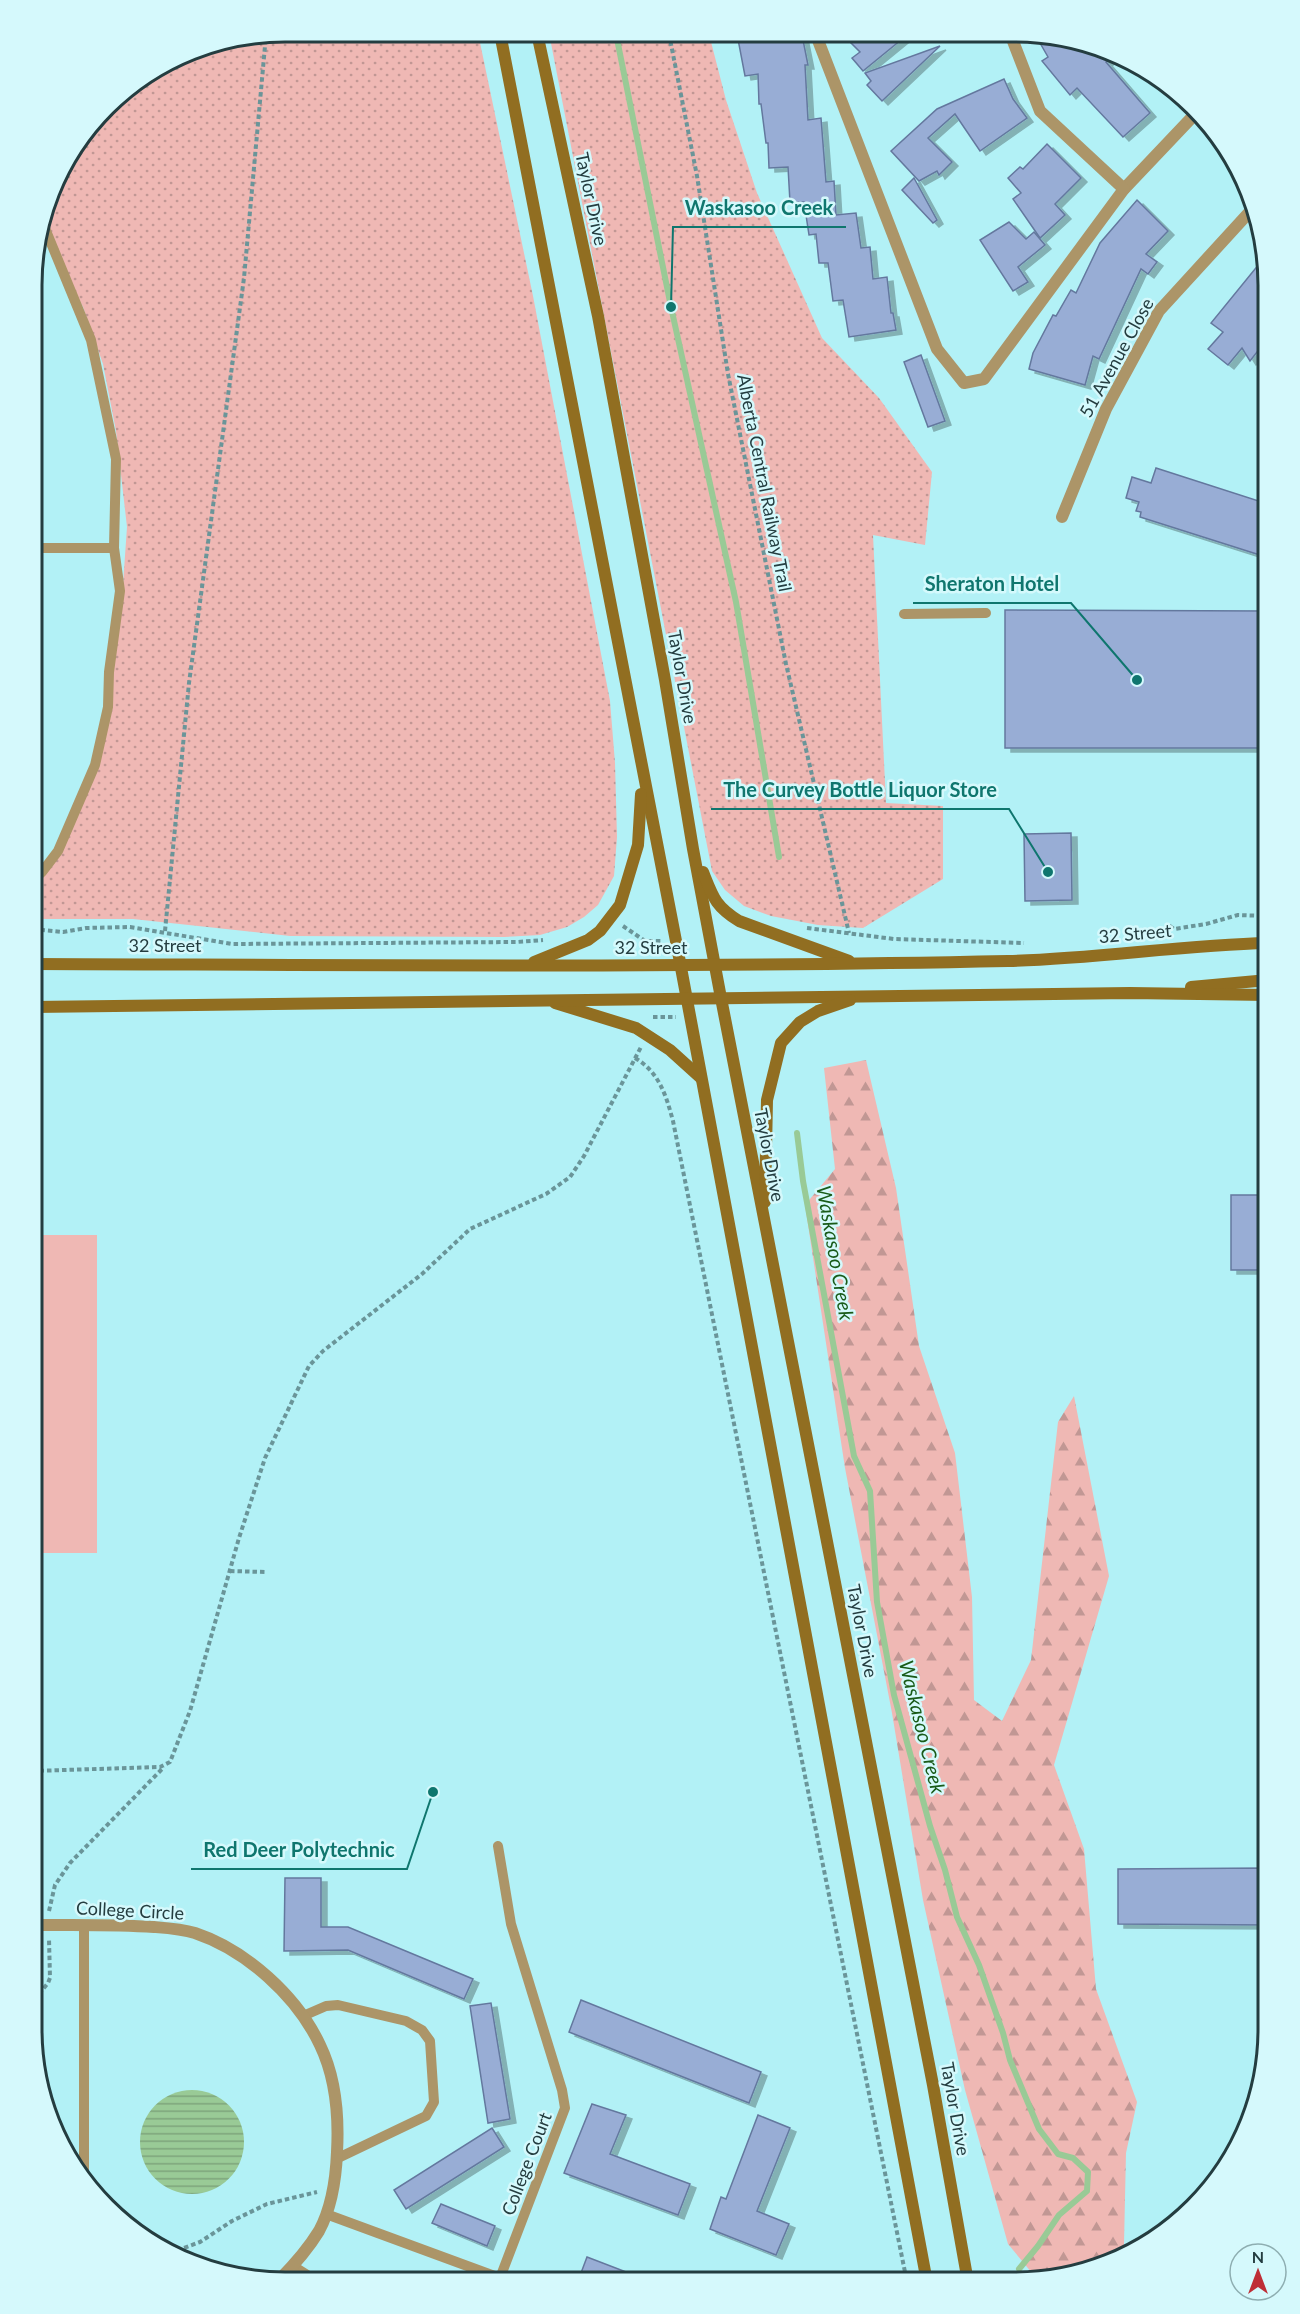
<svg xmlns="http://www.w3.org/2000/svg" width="1300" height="2314" font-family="Lato,sans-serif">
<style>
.forest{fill:url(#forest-firs)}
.park{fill:url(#park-dots)}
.garden{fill:#efb8b4}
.water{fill:url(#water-rules)}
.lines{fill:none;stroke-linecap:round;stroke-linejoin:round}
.stream{stroke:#99ca96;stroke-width:6}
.building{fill:#98add5;stroke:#64789e;stroke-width:1.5;filter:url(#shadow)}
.path{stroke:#6a9599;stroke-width:4;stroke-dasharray:4.5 3;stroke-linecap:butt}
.service{stroke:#ac9568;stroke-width:10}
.minor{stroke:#ac9568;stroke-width:12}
.secondary{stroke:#916e21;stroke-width:12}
.labels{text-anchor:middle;stroke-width:5;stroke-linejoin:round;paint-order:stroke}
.street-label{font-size:18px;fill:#243d40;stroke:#d5f9fc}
.water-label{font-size:20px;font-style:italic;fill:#195b19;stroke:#d5f9fc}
.rim{fill:none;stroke:#243d40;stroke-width:3}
.leader{fill:none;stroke:#0f766e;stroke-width:2}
.callout-dot{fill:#0f766e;stroke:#d5f9fc;stroke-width:2}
.callout-label{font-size:20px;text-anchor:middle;font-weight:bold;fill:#0f766e;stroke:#d5f9fc;stroke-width:5;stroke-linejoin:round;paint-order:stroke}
</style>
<defs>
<pattern id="forest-firs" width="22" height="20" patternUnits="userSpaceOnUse" patternTransform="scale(1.5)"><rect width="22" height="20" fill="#efb8b4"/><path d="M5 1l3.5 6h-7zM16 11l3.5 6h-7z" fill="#c19794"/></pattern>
<pattern id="park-dots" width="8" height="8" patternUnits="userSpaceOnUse" patternTransform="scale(1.5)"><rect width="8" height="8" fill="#efb8b4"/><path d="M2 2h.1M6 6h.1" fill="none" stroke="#c19794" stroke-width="1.8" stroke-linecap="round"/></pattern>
<pattern id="water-rules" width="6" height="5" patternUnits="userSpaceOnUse" patternTransform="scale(1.5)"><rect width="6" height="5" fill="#99ca96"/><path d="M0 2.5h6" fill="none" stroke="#7da57c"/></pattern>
<filter id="shadow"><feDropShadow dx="6" dy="4" stdDeviation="0" flood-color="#0004"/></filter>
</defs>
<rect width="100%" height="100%" fill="#b2f1f6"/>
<polygon class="forest" points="866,1060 896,1188 919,1346 955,1453 972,1597 974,1700 1002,1721 1031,1660 1058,1422 1074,1396 1109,1576 1054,1765 1084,1849 1096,1989 1137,2102 1126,2153 1124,2244 1120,2257 1097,2269 1037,2279 1008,2244 965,2090 923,1900 892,1713 845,1468 805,1205 835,1169 824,1068"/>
<g class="park">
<polygon points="285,32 478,33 533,296 610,701 615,763 617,837 614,876 598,905 584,917 567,927 540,935 504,937 290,936 133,919 33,919 33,888 58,854 86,785 110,683 122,599 127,527 116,431 103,364 83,307 59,262 45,214 58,173 118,95 188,51"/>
<polygon points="549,33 709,34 726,100 757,193 822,338 879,398 932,472 925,545 873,535 886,803 943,806 943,879 863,928 818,925 771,916 744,906 725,890 712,871"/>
</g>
<rect class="garden" x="32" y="1235" width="65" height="318"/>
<circle class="water" cx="192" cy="2142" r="52"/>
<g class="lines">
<g class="stream">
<polyline points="616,34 671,307 736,602 779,857"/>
<polyline points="797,1133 803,1181 854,1456 870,1491 877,1602 894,1695 930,1826 945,1870 957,1917 979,1965 1003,2033 1010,2060 1039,2129 1058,2154 1073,2158 1088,2172 1087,2191 1059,2215 1038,2246 1019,2269"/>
</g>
</g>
<g class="building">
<polygon points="737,34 802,35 808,65 805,65 808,120 821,118 826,182 834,181 836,215 856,213 861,248 870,247 873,279 887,277 891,313 893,313 896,330 849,337 843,300 833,301 828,263 819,263 816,234 809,235 804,202 790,202 788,167 769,168 768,143 766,143 761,104 759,104 758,74 745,76"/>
<polygon points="843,35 907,35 863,71 852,58 860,52"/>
<polygon points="1036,36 1064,36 1101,49 1110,59 1106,62 1150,113 1123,137 1077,88 1070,95 1042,61 1048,57"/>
<polygon points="940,46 882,101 867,85 871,81 865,73"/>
<polygon points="1004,79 1013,99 1027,118 980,151 955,114 928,138 952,162 939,175 937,171 919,181 891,151 937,109"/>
<polygon points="1047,144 1081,178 1055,204 1065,215 1040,238 1013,199 1021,193 1008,178 1020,167 1023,169"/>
<polygon points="914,178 937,220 933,223 902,190"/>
<polygon points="1137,200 1168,231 1146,254 1157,262 1148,274 1141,269 1099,359 1093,356 1085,385 1029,369 1033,353 1053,315 1056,316 1071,290 1076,293 1100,243"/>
<polygon points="1009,222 1026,239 1034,232 1045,245 1018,267 1028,282 1013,291 980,240"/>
<polygon points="1264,258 1269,285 1268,338 1250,361 1242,348 1228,365 1208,349 1223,332 1211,323"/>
<polygon points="921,355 945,421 928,427 904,362"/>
<polygon points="1156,468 1268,504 1268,538 1263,556 1140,517 1141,512 1136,511 1139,502 1126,498 1132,477 1151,483"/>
<polygon points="1005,610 1268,611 1268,748 1005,748"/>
<polygon points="1071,833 1072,900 1025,901 1024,834"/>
<rect x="1231" y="1195" width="37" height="75"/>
<polygon points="1268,1868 1268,1925 1118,1924 1118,1869"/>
<polygon points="285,1878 321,1878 321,1927 348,1927 473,1979 464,1999 348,1950 284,1951"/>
<polygon points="581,2000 761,2072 749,2103 569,2032"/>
<polygon points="491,2003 510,2119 488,2123 470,2006"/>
<polygon points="592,2104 626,2115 610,2154 690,2184 678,2215 564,2173"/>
<polygon points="758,2115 790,2128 757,2211 789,2224 776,2255 710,2229 721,2197 726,2199"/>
<polygon points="492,2128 504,2147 406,2209 394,2190"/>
<polygon points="441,2204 495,2226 487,2246 432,2223"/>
<polygon points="587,2257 647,2280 647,2281 578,2281"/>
</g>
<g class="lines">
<g class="path">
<polyline points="669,34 697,176 728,374 786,664 849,933"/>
<polyline points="623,926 645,941 662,941"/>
<polyline points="807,928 894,939 1024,943"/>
<polyline points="33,929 63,932 86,928 130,927 232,944 517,942 543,940"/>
<polyline points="165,931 189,683 244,278 266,35"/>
<polyline points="1157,934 1170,926 1174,929 1206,924 1238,915 1268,916"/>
<polyline points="653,1017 676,1017"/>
<path d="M635,1058C659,1072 666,1095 673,1121L907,2282"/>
<polyline points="230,1571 265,1572"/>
<polyline points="32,1771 160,1767 170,1762 190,1711 239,1538 265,1458 309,1366 323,1351 422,1274 470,1229 546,1194 570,1177 584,1156 641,1047"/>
<polyline points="49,1911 55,1885 70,1863 164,1767"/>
<polyline points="39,1994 48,1983 50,1978 49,1939"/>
<polyline points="170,2253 200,2242 232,2221 267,2204 317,2192"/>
</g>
<g class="service">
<polyline points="33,548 114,548"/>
<polyline points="904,614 986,613"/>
<polyline points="33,880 42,872 58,851 95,765 108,707 109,672 120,591 114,548 116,459 91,340 44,226 45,216"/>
<polyline points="84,1926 84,2184"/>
<polyline points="303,2016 326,2006 338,2005 406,2021 422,2030 430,2041 434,2102 426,2116 336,2159"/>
<polyline points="326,2214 500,2278 565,2108 562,2090 511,1924 498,1846"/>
<polyline points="293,2266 315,2280"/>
</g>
<g class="minor">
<polyline points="816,35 937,349 964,383 984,379 1124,189 1197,112"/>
<polyline points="1011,36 1040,111 1124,189"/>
<polyline points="1062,517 1106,409 1159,311 1255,206"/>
<path d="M32,1925C72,1925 114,1924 154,1927C167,1928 182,1929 195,1933C246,1950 297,1996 320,2045C336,2078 339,2116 337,2152C336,2178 332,2207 319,2231C308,2249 294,2265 279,2280"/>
</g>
<g class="secondary">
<polyline points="500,33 676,941 927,2282"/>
<polyline points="537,33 598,316 665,680 693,849 721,998 933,2085 968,2282"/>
<path d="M703,872C713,897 715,906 739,921L849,961"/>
<polyline points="534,962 588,940 600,931 620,905 638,845 641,794"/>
<path d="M33,964C358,965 683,968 1008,961C1095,959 1181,945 1268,943"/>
<polyline points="1191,987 1268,980"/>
<polyline points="555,1003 636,1028 670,1050 701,1078"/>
<polyline points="33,1007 1130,993 1268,995"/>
<polyline points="765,1202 767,1100 781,1043 800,1022 818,1011 850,1000"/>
</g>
</g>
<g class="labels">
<g class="street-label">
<text transform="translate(591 199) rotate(78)" y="6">Taylor Drive</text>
<text transform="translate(1117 358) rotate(-61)" y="6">51 Avenue Close</text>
<text transform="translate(764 483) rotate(79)" y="6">Alberta Central Railway Trail</text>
<text transform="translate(682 677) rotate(80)" y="6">Taylor Drive</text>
<text transform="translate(1135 934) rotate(-5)" y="6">32 Street</text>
<text x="165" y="952">32 Street</text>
<text x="651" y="954">32 Street</text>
<text transform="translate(769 1155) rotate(79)" y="6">Taylor Drive</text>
<text transform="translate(862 1631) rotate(79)" y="6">Taylor Drive</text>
<text transform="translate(130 1911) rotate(3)" y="6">College Circle</text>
<text transform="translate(955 2109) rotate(80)" y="6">Taylor Drive</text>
<text transform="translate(527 2164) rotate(-69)" y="6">College Court</text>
</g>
<g class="water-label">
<text transform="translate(835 1253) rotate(80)" y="7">Waskasoo Creek</text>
<text transform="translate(922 1727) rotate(76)" y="7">Waskasoo Creek</text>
</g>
</g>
<path d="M0 0H1300V2314H0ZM285 42H1015A243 243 0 0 1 1258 285V2029A243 243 0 0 1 1015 2272H285A243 243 0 0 1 42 2029V285A243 243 0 0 1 285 42Z" fill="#d5f9fc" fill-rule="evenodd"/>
<path class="rim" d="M285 42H1015A243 243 0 0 1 1258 285V2029A243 243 0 0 1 1015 2272H285A243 243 0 0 1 42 2029V285A243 243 0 0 1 285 42Z"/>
<path class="leader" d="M671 307L673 227H846M1137 680L1071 603H913M1048 872L1009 809H711M433 1792L407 1869H191"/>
<g class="callout-dot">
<circle cx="671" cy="307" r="6"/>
<circle cx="1137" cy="680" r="6"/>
<circle cx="1048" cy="872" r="6"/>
<circle cx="433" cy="1792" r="6"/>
</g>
<g class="callout-label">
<text x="759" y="215">Waskasoo Creek</text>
<text x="992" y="591">Sheraton Hotel</text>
<text x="860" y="797">The Curvey Bottle Liquor Store</text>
<text x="299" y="1857">Red Deer Polytechnic</text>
</g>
<g transform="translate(1258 2272)"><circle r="28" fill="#d5f9fc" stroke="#8eaeb1" stroke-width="1.5"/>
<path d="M0-4.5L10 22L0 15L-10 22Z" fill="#be2e36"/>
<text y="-9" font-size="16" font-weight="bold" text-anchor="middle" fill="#243d40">N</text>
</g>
</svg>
